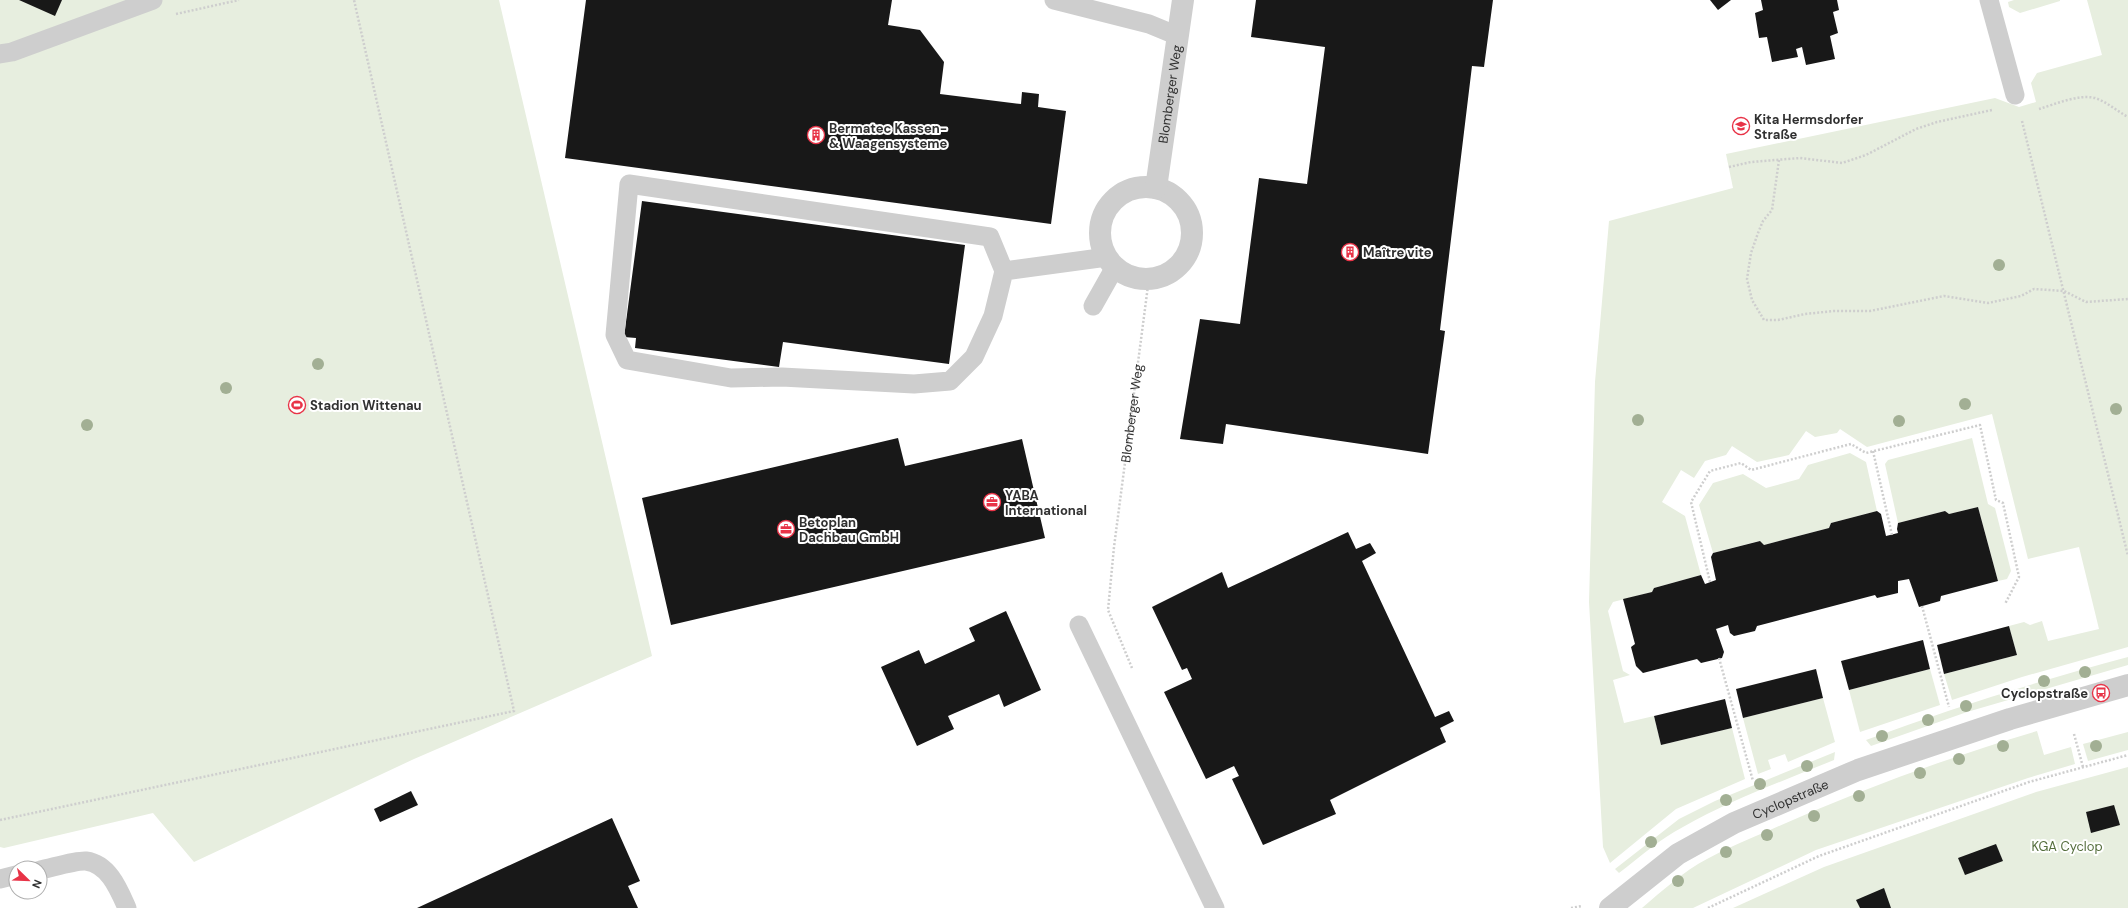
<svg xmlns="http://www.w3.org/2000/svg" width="2128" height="908" font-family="'DM Sans',sans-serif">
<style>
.green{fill:#e7eedf}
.building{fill:#181818}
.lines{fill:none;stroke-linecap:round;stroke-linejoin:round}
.path{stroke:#cecece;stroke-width:2.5;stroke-dasharray:2 2;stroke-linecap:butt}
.lane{stroke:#cecece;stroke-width:19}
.street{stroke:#cecece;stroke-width:22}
.tree{fill:#a2af94}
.labels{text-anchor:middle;stroke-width:4;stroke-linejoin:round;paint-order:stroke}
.street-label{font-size:13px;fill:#313131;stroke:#fff}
.poi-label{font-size:13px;font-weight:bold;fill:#313131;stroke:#fff;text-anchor:start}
.park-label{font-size:13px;fill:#556e3d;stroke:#fff}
</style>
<rect width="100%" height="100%" fill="#fff"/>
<g class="green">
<polygon points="0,0 499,0 652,656 414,759 194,862 153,813 4,848 0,847"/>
<polygon points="2014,0 2060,0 2060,1 2020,13 2009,7 2008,2"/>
<polygon points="2087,0 2128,0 2128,647 2022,677 1952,700 1944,674 2017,655 2009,626 2024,622 2030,625 2042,621 2048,641 2099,629 2079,547 2028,559 1992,414 1867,447 1840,429 1837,433 1815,437 1806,431 1789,455 1757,462 1732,446 1726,455 1705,461 1694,478 1681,470 1662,502 1685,516 1701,575 1654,588 1652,592 1613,602 1608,611 1623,671 1630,675 1613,680 1624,723 1654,716 1661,745 1732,728 1745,779 1676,809 1610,863 1603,847 1589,602 1595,382 1609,221 1733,188 1726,154 1995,98 2019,107 2036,102 2031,83 2037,73 2102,55"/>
<polygon points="1972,438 1988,504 1995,508 2011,571 2007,579 1998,581 1978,507 1949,514 1945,511 1898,523 1885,464 1888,460"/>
<polygon points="1850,453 1866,462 1877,511 1831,523 1829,528 1764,545 1759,541 1713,553 1699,505 1713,483 1743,474 1766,488 1799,479 1808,465"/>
<path d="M2128,657V665L1967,712L1871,746L1866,740C1952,708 2039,681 2128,657Z"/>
<polygon points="1930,669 1940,705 1860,732 1849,690"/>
<polygon points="1823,698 1835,742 1788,762 1785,754 1768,760 1771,769 1758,774 1743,718"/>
<path d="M2037,731L2044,755L2071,747L2075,764L2028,778L1816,850L1693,908H1642C1662,891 1684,871 1707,859C1727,848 1749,839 1770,830C1857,791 1946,758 2037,731Z"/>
<polygon points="2128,732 2128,750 2088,761 2083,744"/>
<path d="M1835,752L1834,760C1783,781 1731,800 1683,827C1660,839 1640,857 1619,873L1615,869L1679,819L1715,801Z"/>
<polygon points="2128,767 2128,908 1733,908 1824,867 2036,792"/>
</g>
<g class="building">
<polygon points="19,0 62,0 55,16"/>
<polygon points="586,0 892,0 888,25 920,30 944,62 940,94 1021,104 1022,92 1039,94 1038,107 1066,111 1051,224 565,158"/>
<polygon points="1256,0 1493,0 1484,67 1472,66 1440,330 1445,331 1428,454 1226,424 1223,444 1180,439 1200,319 1240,324 1259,178 1307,184 1325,47 1251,37"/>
<polygon points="1710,0 1731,0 1718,10"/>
<polygon points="1761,0 1837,0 1839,10 1833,12 1838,33 1830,36 1835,59 1806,65 1802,47 1796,49 1798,57 1772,62 1767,37 1759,38 1755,13 1763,10"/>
<polygon points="642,201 965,245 949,364 783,342 779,367 635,348 636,338 624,337"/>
<polygon points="898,438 905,466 1022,439 1045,538 671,625 642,498"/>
<polygon points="1978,507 1998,581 1941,596 1940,601 1919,607 1909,579 1898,581 1898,593 1877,598 1875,595 1757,626 1755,631 1734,636 1730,633 1728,625 1716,629 1724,652 1722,658 1701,663 1697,659 1643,673 1636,666 1631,647 1635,644 1623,599 1652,592 1654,588 1701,575 1705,584 1716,580 1711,557 1713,553 1760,541 1764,545 1829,528 1831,523 1877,511 1881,514 1886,536 1898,533 1897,529 1898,523 1945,511 1949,514"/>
<polygon points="1348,532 1356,549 1370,543 1376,553 1362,561 1435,717 1449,711 1454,721 1440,728 1446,742 1330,800 1336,814 1263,845 1232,779 1239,776 1234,766 1206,779 1164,692 1192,679 1187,668 1182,670 1152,607 1222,572 1228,588"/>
<polygon points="1006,611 1041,690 1004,707 999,694 948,716 954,729 917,746 881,667 919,650 925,664 975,641 969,628"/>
<polygon points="2009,626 2017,655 1944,674 1937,645"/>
<polygon points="1923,640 1930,669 1849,690 1841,661"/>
<polygon points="1816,669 1823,698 1743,718 1736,689"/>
<polygon points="1725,699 1732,728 1661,745 1654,716"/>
<polygon points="411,791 418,805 380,822 374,809"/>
<polygon points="2114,805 2120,825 2091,833 2086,812"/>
<polygon points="612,818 640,881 628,886 638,908 417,908"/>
<polygon points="1996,844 2003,861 1965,875 1958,858"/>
<polygon points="1884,888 1891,908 1860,908 1856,900"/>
</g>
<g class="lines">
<g class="path">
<polyline points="176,14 239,0"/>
<path d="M2039,109C2056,104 2078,94 2095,98C2107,102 2117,111 2128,117"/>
<polyline points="2022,121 2128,556"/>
<polyline points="1779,160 1772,210 1763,221 1758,233 1751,253 1747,279 1752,300 1764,320 1778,320 1805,314 1834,311 1870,311 1944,296 1988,303 2021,296 2034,289 2064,291 2086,302 2128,299"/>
<polyline points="1729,167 1751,162 1800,158 1842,163 1866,155 1916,129 1937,122 1992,110"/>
<polyline points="1873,451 1892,535"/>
<polyline points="1710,582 1691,502 1710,471 1741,463 1751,470 1851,444 1866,453 1980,425 1996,500 2003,503 2019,577 2005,604"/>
<polyline points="1922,606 1949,707"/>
<polyline points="1719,658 1753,781"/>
<path id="s1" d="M1132,668L1108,610L1114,547L1149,278"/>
<polyline points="2074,734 2083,767"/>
<polyline points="0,820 514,711 354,0"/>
<polyline points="1571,908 1582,906"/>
<polyline points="1708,908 1819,856 2029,782 2128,755"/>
</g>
<g class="lane">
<polyline points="1054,0 1149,24 1178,36"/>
<polyline points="1989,0 2015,95"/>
<polyline points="0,54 12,52 153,0"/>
<polyline points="1004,271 990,237 629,184 615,335 627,360 731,378 782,377 914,384 950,381 974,357 993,316 1004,271 1107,257"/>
<polyline points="1093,306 1115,267"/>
<polyline points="1079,625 1215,908"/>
<path d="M40,870C51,868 76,860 86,861C109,864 119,890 127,908"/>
<polyline points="0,879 16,875"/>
</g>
<g class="street">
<circle cx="1146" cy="233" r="46"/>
<path id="s2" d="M1156,188L1183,0"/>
<path id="s3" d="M1610,908L1678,854L1734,823L1858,770L2010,719L2128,685"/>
</g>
</g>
<g class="tree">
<circle cx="1999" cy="265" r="6"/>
<circle cx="318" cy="364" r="6"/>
<circle cx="226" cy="388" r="6"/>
<circle cx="1965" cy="404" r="6"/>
<circle cx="2116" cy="409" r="6"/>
<circle cx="1638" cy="420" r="6"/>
<circle cx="1899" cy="421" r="6"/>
<circle cx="87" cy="425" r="6"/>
<circle cx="2085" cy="672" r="6"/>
<circle cx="2044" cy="681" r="6"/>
<circle cx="1966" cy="706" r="6"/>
<circle cx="1928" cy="720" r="6"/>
<circle cx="1882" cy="736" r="6"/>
<circle cx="2003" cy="746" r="6"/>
<circle cx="2096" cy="746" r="6"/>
<circle cx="1959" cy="759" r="6"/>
<circle cx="1807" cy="766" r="6"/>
<circle cx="1920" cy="773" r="6"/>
<circle cx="1760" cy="784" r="6"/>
<circle cx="1859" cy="796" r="6"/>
<circle cx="1726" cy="800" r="6"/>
<circle cx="1814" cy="816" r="6"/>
<circle cx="1767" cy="835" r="6"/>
<circle cx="1651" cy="842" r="6"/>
<circle cx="1726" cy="852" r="6"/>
<circle cx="1678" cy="881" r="6"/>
</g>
<defs>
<g id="school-ring" transform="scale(0.9)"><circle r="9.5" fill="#fff" stroke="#e83347" stroke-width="1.5"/><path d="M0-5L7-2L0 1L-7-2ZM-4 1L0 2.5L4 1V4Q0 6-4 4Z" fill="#e83347"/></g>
<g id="building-ring" transform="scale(0.9)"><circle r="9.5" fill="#fff" stroke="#e83347" stroke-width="1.5"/><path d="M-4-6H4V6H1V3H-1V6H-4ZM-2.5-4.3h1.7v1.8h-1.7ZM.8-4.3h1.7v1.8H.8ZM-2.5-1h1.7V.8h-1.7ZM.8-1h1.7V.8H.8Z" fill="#e83347"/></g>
<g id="stadium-ring" transform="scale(0.9)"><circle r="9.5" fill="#fff" stroke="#e83347" stroke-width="1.5"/><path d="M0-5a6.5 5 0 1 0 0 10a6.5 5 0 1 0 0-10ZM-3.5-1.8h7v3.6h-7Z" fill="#e83347"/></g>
<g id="office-ring" transform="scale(0.9)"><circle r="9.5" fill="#fff" stroke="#e83347" stroke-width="1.5"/><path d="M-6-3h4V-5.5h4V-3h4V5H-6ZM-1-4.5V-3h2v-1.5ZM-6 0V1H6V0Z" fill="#e83347"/></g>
<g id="bus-ring" transform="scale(0.9)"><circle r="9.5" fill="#fff" stroke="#e83347" stroke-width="1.5"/><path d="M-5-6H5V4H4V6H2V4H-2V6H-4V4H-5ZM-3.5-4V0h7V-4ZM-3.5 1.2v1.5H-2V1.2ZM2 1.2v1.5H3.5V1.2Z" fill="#e83347"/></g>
</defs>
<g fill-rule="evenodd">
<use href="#school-ring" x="1741" y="126"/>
<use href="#building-ring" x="816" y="135"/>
<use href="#building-ring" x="1350" y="252"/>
<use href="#stadium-ring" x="297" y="405"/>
<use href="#office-ring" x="992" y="502"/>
<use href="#office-ring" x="786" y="529"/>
<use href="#bus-ring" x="2101" y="693"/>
</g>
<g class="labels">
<g class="street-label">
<text dy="5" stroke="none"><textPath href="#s2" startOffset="95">Blomberger Weg</textPath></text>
<text dy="5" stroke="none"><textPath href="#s1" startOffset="261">Blomberger Weg</textPath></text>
<text dy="5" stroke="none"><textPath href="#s3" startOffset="212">Cyclopstraße</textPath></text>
</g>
<g class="poi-label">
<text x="1754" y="124">Kita Hermsdorfer<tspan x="1754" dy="15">Straße</tspan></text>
<text x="829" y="133">Bermatec Kassen-<tspan x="829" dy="15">&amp; Waagensysteme</tspan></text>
<text x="1363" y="257">Maître vite</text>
<text x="310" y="410">Stadion Wittenau</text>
<text x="1005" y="500">YABA<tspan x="1005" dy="15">International</tspan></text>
<text x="799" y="527">Betoplan<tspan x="799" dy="15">Dachbau GmbH</tspan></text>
<text x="2088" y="698" text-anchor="end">Cyclopstraße</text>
</g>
<g class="park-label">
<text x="2067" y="851">KGA Cyclop</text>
</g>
</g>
<g transform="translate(28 880) rotate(113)"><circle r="19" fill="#ffffff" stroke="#adadad"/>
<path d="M0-3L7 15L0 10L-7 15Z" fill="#e83347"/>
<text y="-6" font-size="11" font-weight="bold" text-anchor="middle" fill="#313131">N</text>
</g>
</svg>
